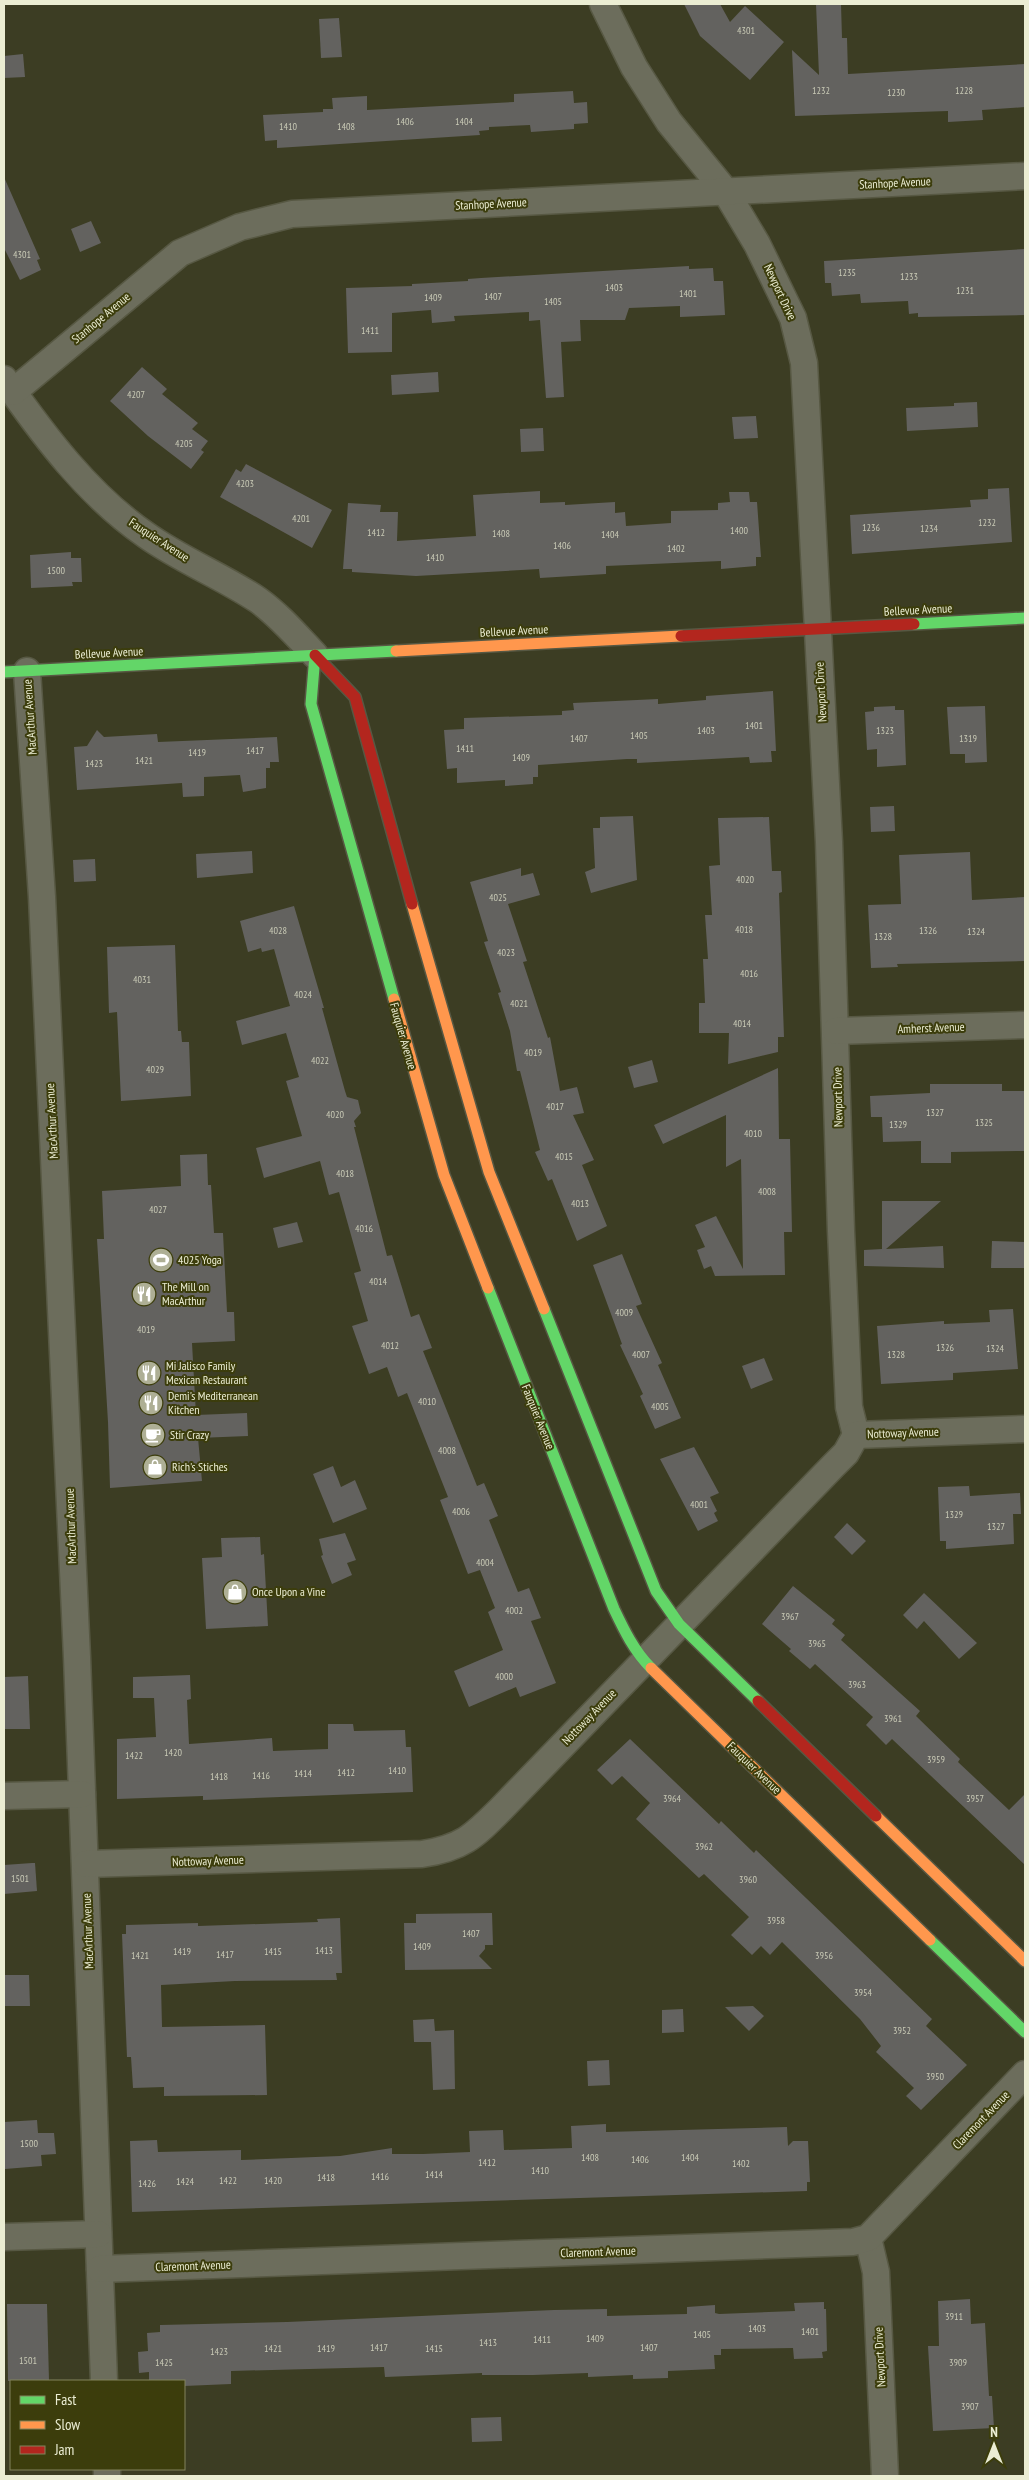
<svg xmlns="http://www.w3.org/2000/svg" width="1029" height="2480" font-family="'PT Sans Narrow',sans-serif">
<style>
.building{fill:#63625f}
.lines{fill:none;stroke-linecap:round;stroke-linejoin:round}
.street-casing{stroke:#575843;stroke-width:29}
.fast-casing{stroke:#575843;stroke-width:14}
.slow-casing{stroke:#575843;stroke-width:14}
.jam-casing{stroke:#575843;stroke-width:14}
.street{stroke:#6c6d5c;stroke-width:26}
.fast{stroke:#63d668;stroke-width:11}
.slow{stroke:#ff974d;stroke-width:11}
.jam{stroke:#b3261e;stroke-width:11}
.labels{text-anchor:middle;stroke-width:4;stroke-linejoin:round;paint-order:stroke}
.number-label{font-size:10px;fill:#c9cab6}
.street-label{font-size:12px;fill:#ebedd3;stroke:#3c3d0c}
.poi-label{font-size:12px;fill:#ebedd3;stroke:#3c3d0c;text-anchor:start}
</style>
<rect width="100%" height="100%" fill="#3c3d23"/>
<g class="building">
<polygon points="684,4 720,4 730,22 745,6 784,42 750,80 700,36"/>
<polygon points="816,4 841,4 842,38 847,38 848,74 1025,64 1025,107 982,110 983,120 948,122 948,111 795,116 792,50 819,75"/>
<polygon points="339,18 342,57 321,58 319,19"/>
<polygon points="23,54 25,77 4,78 4,56"/>
<polygon points="573,91 574,103 587,102 588,123 574,124 574,129 531,132 530,125 489,127 489,130 479,131 480,135 277,148 277,140 265,141 263,115 323,112 323,109 333,109 332,98 367,96 367,110 514,102 514,94"/>
<polygon points="4,177 40,259 37,260 41,270 20,280 4,248"/>
<polygon points="91,221 101,243 80,252 71,229"/>
<polygon points="1025,249 1025,315 918,317 918,313 909,314 908,301 861,303 860,294 832,296 831,283 825,283 824,261"/>
<polygon points="689,266 689,269 713,268 714,281 723,281 725,315 680,317 680,306 629,308 625,320 580,320 581,341 561,342 564,397 546,398 540,320 529,321 529,312 454,316 455,321 432,323 431,310 392,313 392,352 348,353 346,288 412,286 412,284 468,281 468,279 481,278"/>
<polygon points="142,367 167,389 162,394 198,423 192,429 208,441 201,450 204,452 191,469 148,436 110,401"/>
<polygon points="438,372 439,392 392,395 391,375"/>
<polygon points="977,402 978,427 907,431 906,408 954,406 954,403"/>
<polygon points="756,416 758,438 734,439 732,417"/>
<polygon points="543,428 544,451 521,452 520,429"/>
<polygon points="246,464 332,510 312,548 220,497 236,469 241,472"/>
<polygon points="1009,488 1012,542 852,554 850,515 971,507 970,500 988,499 988,489"/>
<polygon points="540,491 540,503 565,502 565,505 615,502 615,513 625,512 626,526 671,523 671,511 718,510 718,503 730,502 729,492 749,492 750,502 757,502 761,557 756,557 756,566 721,569 721,561 606,566 606,574 540,578 539,569 416,576 352,572 352,569 343,569 348,503 381,505 380,512 398,512 397,541 476,536 473,495"/>
<polygon points="71,552 71,558 81,558 82,582 72,582 73,586 31,588 30,555"/>
<polygon points="773,691 776,751 771,751 772,762 750,763 749,757 637,763 637,759 627,759 538,765 538,777 533,777 533,784 505,786 505,780 457,783 457,768 447,769 444,730 464,729 464,718 562,715 562,711 574,710 573,703 658,699 658,704 706,700 706,696"/>
<polygon points="895,706 895,710 904,710 906,765 877,767 877,749 867,750 865,712 874,711 874,707"/>
<polygon points="985,706 987,762 965,763 965,754 950,754 947,707"/>
<polygon points="97,730 104,737 157,734 158,742 277,737 279,762 270,762 270,768 266,768 266,788 243,792 240,775 204,777 204,796 183,797 182,783 77,790 74,747 87,746"/>
<polygon points="894,806 895,831 871,832 870,807"/>
<polygon points="633,816 637,880 591,893 585,872 595,868 593,828 600,828 600,817"/>
<polygon points="769,817 772,871 781,871 782,892 779,893 784,1037 778,1037 778,1052 728,1064 729,1033 699,1033 699,1003 705,1003 703,959 708,959 705,915 712,915 709,866 720,865 718,818"/>
<polygon points="252,851 253,873 197,878 196,854"/>
<polygon points="970,852 972,900 1025,897 1025,961 897,964 898,967 871,968 868,905 901,904 899,855"/>
<polygon points="95,859 96,881 74,882 73,860"/>
<polygon points="521,868 521,876 533,873 540,895 508,904 527,961 523,962 548,1038 550,1037 560,1091 577,1087 584,1113 573,1115 594,1160 582,1165 607,1226 577,1241 552,1179 548,1181 535,1152 540,1150 520,1071 517,1071 510,1031 498,993 501,992 484,942 488,941 470,882"/>
<polygon points="294,906 324,1008 322,1008 345,1091 347,1097 358,1100 361,1113 354,1121 356,1127 354,1127 387,1256 392,1255 411,1317 419,1314 432,1348 423,1351 477,1486 484,1483 498,1516 489,1520 518,1592 529,1588 541,1618 531,1621 556,1683 520,1697 516,1687 469,1707 454,1671 503,1650 488,1612 495,1608 480,1570 468,1574 440,1500 448,1497 407,1393 398,1397 387,1367 369,1374 352,1326 368,1321 354,1273 361,1271 339,1192 329,1195 320,1161 264,1178 256,1148 302,1136 286,1081 299,1077 286,1033 242,1045 236,1021 290,1006 274,949 262,952 261,948 248,952 240,921"/>
<polygon points="175,945 178,1031 181,1031 182,1042 189,1042 191,1096 121,1101 117,1012 109,1013 107,947"/>
<polygon points="652,1060 658,1082 634,1088 628,1067"/>
<polygon points="778,1068 779,1139 790,1139 792,1232 784,1232 785,1275 715,1276 711,1266 704,1269 697,1250 705,1247 695,1225 716,1216 743,1269 741,1159 726,1167 726,1115 663,1144 654,1125"/>
<polygon points="930,1084 1002,1084 1002,1091 1025,1091 1025,1151 951,1152 951,1163 921,1163 921,1141 883,1142 882,1117 871,1117 870,1096 930,1093"/>
<polygon points="207,1154 208,1185 211,1185 214,1233 223,1233 227,1312 234,1312 235,1341 192,1343 196,1415 247,1413 248,1436 198,1438 202,1481 110,1488 108,1422 97,1239 104,1239 102,1191 181,1186 180,1155"/>
<polygon points="882,1201 941,1201 886,1249 943,1246 944,1268 864,1266 864,1250 882,1249"/>
<polygon points="297,1222 303,1242 278,1248 273,1228"/>
<polygon points="992,1241 1025,1242 1025,1268 991,1268"/>
<polygon points="622,1254 642,1304 636,1306 662,1363 658,1365 681,1418 655,1429 640,1396 643,1394 620,1345 622,1344 593,1265"/>
<polygon points="1013,1309 1018,1369 953,1373 953,1380 881,1384 877,1326 944,1321 944,1324 990,1322 989,1310"/>
<polygon points="764,1358 773,1380 751,1389 742,1366"/>
<polygon points="694,1447 719,1493 710,1497 717,1511 714,1513 718,1521 698,1531 660,1459"/>
<polygon points="333,1466 341,1487 355,1480 367,1509 333,1523 313,1474"/>
<polygon points="969,1486 970,1496 1020,1493 1021,1514 1013,1514 1014,1544 946,1549 946,1541 940,1541 938,1487"/>
<polygon points="847,1523 866,1541 852,1555 834,1537"/>
<polygon points="345,1533 356,1560 347,1563 352,1575 332,1584 321,1556 323,1555 319,1539"/>
<polygon points="260,1537 261,1555 264,1554 268,1626 206,1629 202,1558 222,1557 221,1538"/>
<polygon points="793,1586 835,1620 832,1624 845,1635 841,1640 920,1711 916,1716 960,1759 958,1762 1009,1810 1025,1794 1025,1865 892,1739 886,1745 866,1725 873,1717 815,1664 810,1669 789,1651 791,1649 762,1624"/>
<polygon points="924,1593 977,1643 959,1659 924,1621 917,1629 903,1615"/>
<polygon points="190,1675 191,1699 187,1700 189,1744 272,1738 273,1751 328,1749 328,1724 353,1724 354,1731 405,1730 406,1747 411,1747 413,1792 203,1800 203,1796 117,1799 117,1739 156,1737 154,1698 133,1698 133,1677"/>
<polygon points="28,1676 30,1729 4,1729 4,1677"/>
<polygon points="630,1739 719,1824 721,1821 754,1853 756,1850 932,2019 926,2026 967,2065 921,2110 906,2096 914,2088 876,2052 881,2046 860,2019 782,1942 770,1955 761,1946 752,1955 731,1935 749,1917 704,1874 699,1878 636,1819 650,1803 622,1776 612,1785 597,1770"/>
<polygon points="32,1863 35,1863 37,1891 4,1894 4,1865"/>
<polygon points="492,1913 493,1945 485,1945 485,1949 479,1956 492,1969 405,1970 404,1923 416,1923 416,1914"/>
<polygon points="340,1918 342,1973 336,1973 337,1980 235,1981 161,1985 162,2027 265,2025 267,2095 164,2096 164,2087 133,2088 131,2057 127,2057 125,2009 122,1934 126,1934 126,1925 198,1923 198,1926 318,1922 317,1919"/>
<polygon points="4,1975 29,1975 30,2006 4,2006"/>
<polygon points="753,2006 764,2016 749,2031 725,2007"/>
<polygon points="683,2009 684,2032 662,2033 662,2010"/>
<polygon points="434,2019 435,2031 454,2030 455,2089 433,2090 431,2042 414,2042 413,2020"/>
<polygon points="609,2060 610,2085 588,2086 587,2061"/>
<polygon points="37,2120 38,2133 54,2133 56,2154 41,2155 42,2166 5,2169 4,2122"/>
<polygon points="606,2124 606,2132 787,2127 788,2146 793,2141 808,2141 810,2182 807,2182 807,2191 132,2212 130,2141 157,2140 158,2152 241,2150 241,2160 340,2156 392,2148 392,2154 423,2154 470,2152 469,2131 503,2130 504,2150 572,2148 571,2126"/>
<polygon points="970,2299 971,2324 985,2323 989,2396 992,2396 994,2428 933,2431 928,2346 939,2346 938,2301"/>
<polygon points="824,2302 824,2309 826,2309 827,2351 822,2352 823,2358 794,2359 793,2348 721,2349 721,2355 714,2355 715,2369 668,2371 668,2378 633,2379 633,2375 588,2377 588,2373 533,2375 482,2375 482,2373 385,2377 384,2367 231,2371 231,2384 184,2386 184,2381 149,2381 149,2372 139,2373 138,2352 148,2351 147,2333 160,2332 160,2325 287,2322 554,2310 607,2309 607,2316 687,2314 687,2307 715,2305 715,2313 719,2314 795,2311 794,2303"/>
<polygon points="7,2304 47,2304 49,2381 8,2381"/>
<polygon points="501,2417 502,2441 472,2442 471,2418"/>
</g>
<g class="lines">
<g class="street-casing">
<g id="street">
<polyline points="603,4 634,67 669,122 726,192 757,244 793,318 804,363 829,842 841,1231 849,1407 856,1435"/>
<path d="M4,379C44,436 88,495 146,535C181,560 222,576 258,600C279,615 297,636 315,655"/>
<polyline points="13,392 180,253 240,227 292,214 1025,176"/>
<polyline points="27,671 42,897 77,1657 104,2381"/>
<polyline points="836,1031 1025,1025"/>
<polyline points="4,1796 82,1794"/>
<path d="M86,1864L422,1854C462,1848 473,1837 501,1809L833,1466L846,1453L856,1435L1025,1429"/>
<polyline points="4,2237 98,2234"/>
<polyline points="868,2238 876,2272 885,2476"/>
<polyline points="100,2269 853,2242 868,2238 1025,2074"/>
<polyline points="107,2469 107,2476"/>
</g>
</g>
<g class="fast-casing">
<g id="fast">
<polyline points="914,624 1025,618"/>
<polyline points="315,655 311,704 394,999"/>
<polyline points="4,672 396,651"/>
<path d="M488,1288L614,1609C624,1630 634,1651 651,1668"/>
<polyline points="544,1309 656,1591 679,1624 758,1701"/>
<polyline points="930,1940 1025,2032"/>
</g>
</g>
<g class="slow-casing">
<g id="slow">
<polyline points="396,651 681,636"/>
<polyline points="412,904 489,1172 544,1309"/>
<polyline points="394,999 444,1175 488,1288"/>
<polyline points="651,1668 930,1940"/>
<polyline points="876,1816 1025,1961"/>
</g>
</g>
<g class="jam-casing">
<g id="jam">
<polyline points="681,636 914,624"/>
<polyline points="315,655 355,697 412,904"/>
<polyline points="758,1701 876,1816"/>
</g>
</g>
<use href="#street" class="street"/>
<use href="#fast" class="fast"/>
<use href="#slow" class="slow"/>
<use href="#jam" class="jam"/>
</g>
<defs>
<g id="stadium-disc" transform="scale(1.25)"><circle r="9.5" fill="#aeaf95" stroke="#3c3d0c"/><path d="M0-5a6.5 5 0 1 0 0 10a6.5 5 0 1 0 0-10ZM-3.5-1.8h7v3.6h-7Z" fill="#fff"/></g>
<g id="restaurant-disc" transform="scale(1.25)"><circle r="9.5" fill="#aeaf95" stroke="#3c3d0c"/><path d="M-5-6h1v4h1v-4h1v4h1v-4h1v5L-1.5 .5V6h-2V.5L-5-1ZM5-6V6H3V1.5H1.5Q1.5-4 5-6Z" fill="#fff"/></g>
<g id="cafe-disc" transform="scale(1.25)"><circle r="9.5" fill="#aeaf95" stroke="#3c3d0c"/><path d="M-5.5-4.5H6V0H3Q3 3.5 0 3.5H-2.5Q-5.5 3.5-5.5 0ZM3-3.2v2h1.7v-2ZM-6 4.5H4V6H-6Z" fill="#fff"/></g>
<g id="shop-disc" transform="scale(1.25)"><circle r="9.5" fill="#aeaf95" stroke="#3c3d0c"/><path d="M-5-2.5h2.3a2.7 3.5 0 0 1 5.4 0H5L5.5 6h-11ZM-1.5-2.5h3a1.5 2.3 0 0 0-3 0Z" fill="#fff"/></g>
</defs>
<g fill-rule="evenodd">
<use href="#stadium-disc" x="161" y="1260"/>
<use href="#restaurant-disc" x="144" y="1294"/>
<use href="#restaurant-disc" x="149" y="1373"/>
<use href="#restaurant-disc" x="151" y="1403"/>
<use href="#cafe-disc" x="153" y="1435"/>
<use href="#shop-disc" x="155" y="1467"/>
<use href="#shop-disc" x="235" y="1592"/>
</g>
<g class="labels">
<g class="number-label">
<text x="746" y="34">4301</text>
<text x="821" y="94">1232</text>
<text x="964" y="94">1228</text>
<text x="896" y="96">1230</text>
<text x="405" y="125">1406</text>
<text x="464" y="125">1404</text>
<text x="288" y="130">1410</text>
<text x="346" y="130">1408</text>
<text x="22" y="258">4301</text>
<text x="847" y="276">1235</text>
<text x="909" y="280">1233</text>
<text x="614" y="291">1403</text>
<text x="965" y="294">1231</text>
<text x="688" y="297">1401</text>
<text x="493" y="300">1407</text>
<text x="433" y="301">1409</text>
<text x="553" y="305">1405</text>
<text x="370" y="334">1411</text>
<text x="136" y="398">4207</text>
<text x="184" y="447">4205</text>
<text x="245" y="487">4203</text>
<text x="301" y="522">4201</text>
<text x="987" y="526">1232</text>
<text x="871" y="531">1236</text>
<text x="929" y="532">1234</text>
<text x="739" y="534">1400</text>
<text x="376" y="536">1412</text>
<text x="501" y="537">1408</text>
<text x="610" y="538">1404</text>
<text x="562" y="549">1406</text>
<text x="676" y="552">1402</text>
<text x="435" y="561">1410</text>
<text x="56" y="574">1500</text>
<text x="754" y="729">1401</text>
<text x="706" y="734">1403</text>
<text x="885" y="734">1323</text>
<text x="639" y="739">1405</text>
<text x="579" y="742">1407</text>
<text x="968" y="742">1319</text>
<text x="465" y="752">1411</text>
<text x="255" y="754">1417</text>
<text x="197" y="756">1419</text>
<text x="521" y="761">1409</text>
<text x="144" y="764">1421</text>
<text x="94" y="767">1423</text>
<text x="745" y="883">4020</text>
<text x="498" y="901">4025</text>
<text x="744" y="933">4018</text>
<text x="278" y="934">4028</text>
<text x="928" y="934">1326</text>
<text x="976" y="935">1324</text>
<text x="883" y="940">1328</text>
<text x="506" y="956">4023</text>
<text x="749" y="977">4016</text>
<text x="142" y="983">4031</text>
<text x="303" y="998">4024</text>
<text x="519" y="1007">4021</text>
<text x="742" y="1027">4014</text>
<text x="533" y="1056">4019</text>
<text x="320" y="1064">4022</text>
<text x="155" y="1073">4029</text>
<text x="555" y="1110">4017</text>
<text x="935" y="1116">1327</text>
<text x="335" y="1118">4020</text>
<text x="984" y="1126">1325</text>
<text x="898" y="1128">1329</text>
<text x="753" y="1137">4010</text>
<text x="564" y="1160">4015</text>
<text x="345" y="1177">4018</text>
<text x="767" y="1195">4008</text>
<text x="580" y="1207">4013</text>
<text x="158" y="1213">4027</text>
<text x="364" y="1232">4016</text>
<text x="378" y="1285">4014</text>
<text x="624" y="1316">4009</text>
<text x="146" y="1333">4019</text>
<text x="390" y="1349">4012</text>
<text x="945" y="1351">1326</text>
<text x="995" y="1352">1324</text>
<text x="641" y="1358">4007</text>
<text x="896" y="1358">1328</text>
<text x="427" y="1405">4010</text>
<text x="660" y="1410">4005</text>
<text x="447" y="1454">4008</text>
<text x="699" y="1508">4001</text>
<text x="461" y="1515">4006</text>
<text x="954" y="1518">1329</text>
<text x="996" y="1530">1327</text>
<text x="485" y="1566">4004</text>
<text x="514" y="1614">4002</text>
<text x="790" y="1620">3967</text>
<text x="817" y="1647">3965</text>
<text x="504" y="1680">4000</text>
<text x="857" y="1688">3963</text>
<text x="893" y="1722">3961</text>
<text x="173" y="1756">1420</text>
<text x="134" y="1759">1422</text>
<text x="936" y="1763">3959</text>
<text x="397" y="1774">1410</text>
<text x="346" y="1776">1412</text>
<text x="303" y="1777">1414</text>
<text x="261" y="1779">1416</text>
<text x="219" y="1780">1418</text>
<text x="672" y="1802">3964</text>
<text x="975" y="1802">3957</text>
<text x="704" y="1850">3962</text>
<text x="20" y="1882">1501</text>
<text x="748" y="1883">3960</text>
<text x="776" y="1924">3958</text>
<text x="471" y="1937">1407</text>
<text x="422" y="1950">1409</text>
<text x="324" y="1954">1413</text>
<text x="182" y="1955">1419</text>
<text x="273" y="1955">1415</text>
<text x="225" y="1958">1417</text>
<text x="140" y="1959">1421</text>
<text x="824" y="1959">3956</text>
<text x="863" y="1996">3954</text>
<text x="902" y="2034">3952</text>
<text x="935" y="2080">3950</text>
<text x="29" y="2147">1500</text>
<text x="590" y="2161">1408</text>
<text x="690" y="2161">1404</text>
<text x="640" y="2163">1406</text>
<text x="487" y="2166">1412</text>
<text x="741" y="2167">1402</text>
<text x="540" y="2174">1410</text>
<text x="434" y="2178">1414</text>
<text x="380" y="2180">1416</text>
<text x="326" y="2181">1418</text>
<text x="228" y="2184">1422</text>
<text x="273" y="2184">1420</text>
<text x="185" y="2185">1424</text>
<text x="147" y="2187">1426</text>
<text x="954" y="2320">3911</text>
<text x="757" y="2332">1403</text>
<text x="810" y="2335">1401</text>
<text x="702" y="2338">1405</text>
<text x="595" y="2342">1409</text>
<text x="542" y="2343">1411</text>
<text x="488" y="2346">1413</text>
<text x="379" y="2351">1417</text>
<text x="649" y="2351">1407</text>
<text x="273" y="2352">1421</text>
<text x="326" y="2352">1419</text>
<text x="434" y="2352">1415</text>
<text x="219" y="2355">1423</text>
<text x="28" y="2364">1501</text>
<text x="164" y="2366">1425</text>
<text x="958" y="2366">3909</text>
<text x="970" y="2410">3907</text>
</g>
<g class="street-label">
<text transform="translate(895 183) rotate(-3)" y="4">Stanhope Avenue</text>
<text transform="translate(491 204) rotate(-3)" y="4">Stanhope Avenue</text>
<text transform="translate(780 292) rotate(65)" y="4">Newport Drive</text>
<text transform="translate(101 318) rotate(-40)" y="4">Stanhope Avenue</text>
<text transform="translate(159 540) rotate(33)" y="4">Fauquier Avenue</text>
<text transform="translate(918 610) rotate(-3)" y="4">Bellevue Avenue</text>
<text transform="translate(514 631) rotate(-3)" y="4">Bellevue Avenue</text>
<text transform="translate(109 653) rotate(-3)" y="4">Bellevue Avenue</text>
<text transform="translate(821 692) rotate(-93)" y="4">Newport Drive</text>
<text transform="translate(30 717) rotate(-94)" y="4">MacArthur Avenue</text>
<text transform="translate(931 1028) rotate(-2)" y="4">Amherst Avenue</text>
<text transform="translate(403 1036) rotate(74)" y="4">Fauquier Avenue</text>
<text transform="translate(838 1097) rotate(-91)" y="4">Newport Drive</text>
<text transform="translate(52 1121) rotate(-93)" y="4">MacArthur Avenue</text>
<text transform="translate(538 1417) rotate(68)" y="4">Fauquier Avenue</text>
<text transform="translate(903 1433) rotate(-2)" y="4">Nottoway Avenue</text>
<text transform="translate(71 1526) rotate(-92)" y="4">MacArthur Avenue</text>
<text transform="translate(589 1717) rotate(-46)" y="4">Nottoway Avenue</text>
<text transform="translate(754 1768) rotate(44)" y="4">Fauquier Avenue</text>
<text transform="translate(208 1861) rotate(-2)" y="4">Nottoway Avenue</text>
<text transform="translate(88 1931) rotate(-92)" y="4">MacArthur Avenue</text>
<text transform="translate(981 2120) rotate(-46)" y="4">Claremont Avenue</text>
<text transform="translate(598 2252) rotate(-2)" y="4">Claremont Avenue</text>
<text transform="translate(193 2266) rotate(-2)" y="4">Claremont Avenue</text>
<text transform="translate(880 2357) rotate(-93)" y="4">Newport Drive</text>
</g>
<g class="poi-label">
<text x="178" y="1264">4025 Yoga</text>
<text x="162" y="1291">The Mill on<tspan x="162" dy="14">MacArthur</tspan></text>
<text x="166" y="1370">Mi Jalisco Family<tspan x="166" dy="14">Mexican Restaurant</tspan></text>
<text x="168" y="1400">Demi's Mediterranean<tspan x="168" dy="14">Kitchen</tspan></text>
<text x="170" y="1439">Stir Crazy</text>
<text x="172" y="1471">Rich's Stiches</text>
<text x="252" y="1596">Once Upon a Vine</text>
</g>
</g>
<rect width="1029" height="2480" fill="none" stroke="#ebedd3" stroke-width="10"/>
<rect x="10" y="2380" width="175" height="90" fill="#3c3d0c" stroke="#82835c"/>
<rect x="20" y="2396" width="25" height="8" fill="#63d668" stroke="#82835c"/>
<text x="55" y="2405" font-size="15" fill="#ebedd3">Fast</text>
<rect x="20" y="2421" width="25" height="8" fill="#ff974d" stroke="#82835c"/>
<text x="55" y="2430" font-size="15" fill="#ebedd3">Slow</text>
<rect x="20" y="2446" width="25" height="8" fill="#b3261e" stroke="#82835c"/>
<text x="55" y="2455" font-size="15" fill="#ebedd3">Jam</text>
<g transform="translate(994 2445)" stroke="#3c3d0c" stroke-width="4" paint-order="stroke">
<path d="M0-4L9 19L0 12L-9 19Z" fill="#ebedd3"/>
<text y="-8" font-size="14" font-weight="bold" text-anchor="middle" fill="#ebedd3">N</text>
</g>
</svg>
